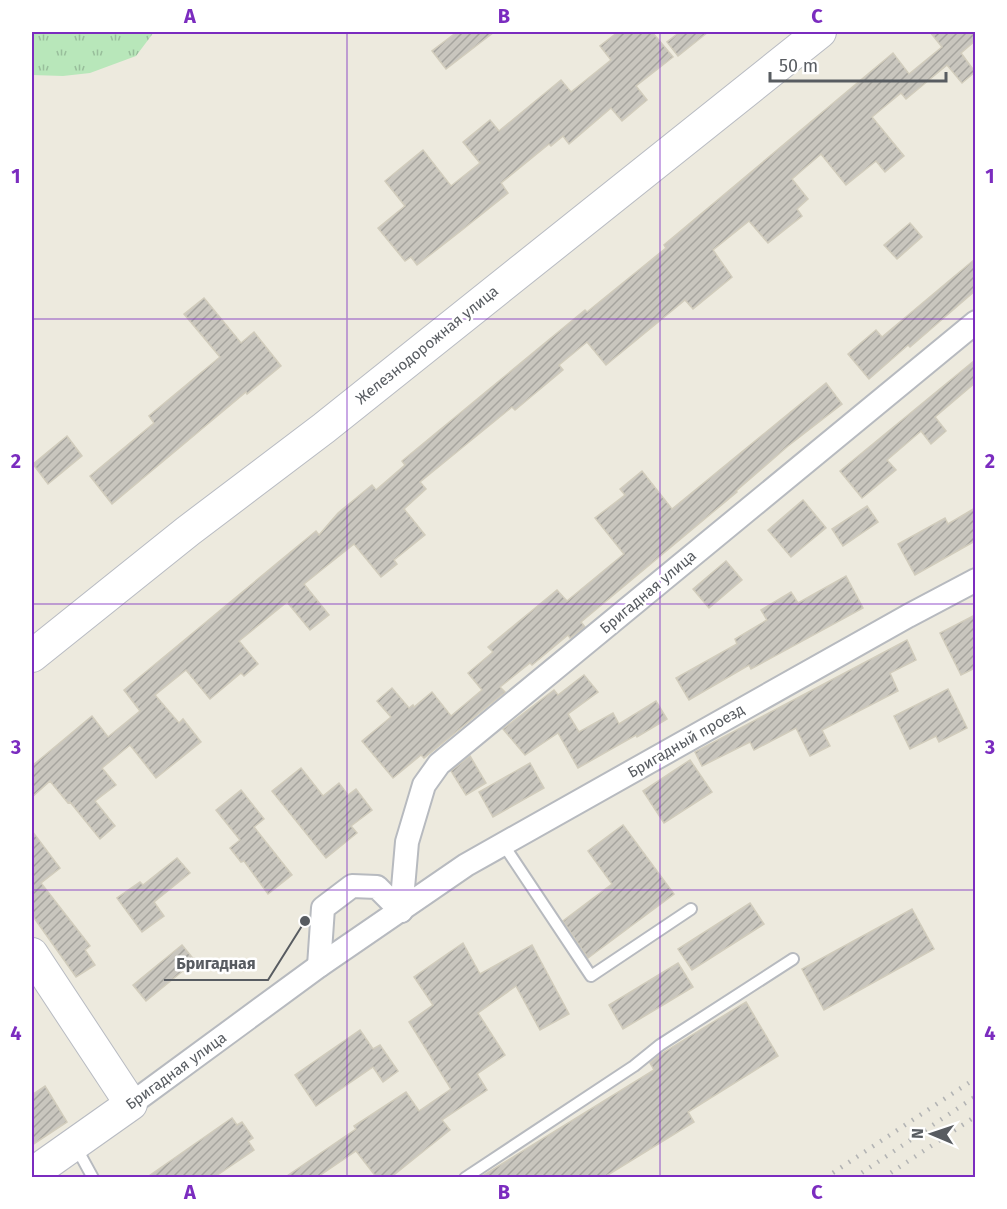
<svg xmlns="http://www.w3.org/2000/svg" width="1007" height="1209" font-family="'Fira Sans',sans-serif">
<style>
.grass{fill:url(#grass-tufts)}
.building{fill:url(#building-hatch);stroke:#d1ccbc;stroke-width:1.5}
.lines{fill:none;stroke-linecap:round;stroke-linejoin:round}
.lane-casing{stroke:#b7babf;stroke-width:14}
.street-casing{stroke:#b7babf;stroke-width:26}
.secondary-casing{stroke:#b8bbc2;stroke-width:34}
.lane{stroke:#fff;stroke-width:10}
.street{stroke:#fff;stroke-width:22}
.secondary{stroke:#fff;stroke-width:32}
.rail{stroke:#b3b4b4;stroke-width:4.5;stroke-dasharray:1.5 8;stroke-linecap:butt}
.grid{fill:none;stroke:#7b2cbf;stroke-width:1.5;stroke-opacity:0.55}
.labels{text-anchor:middle;stroke-width:5;stroke-linejoin:round;paint-order:stroke}
.street-label{font-size:15px;fill:#585c61;stroke:#fff}
.leader{fill:none;stroke:#585c61;stroke-width:2}
.callout-dot{fill:#585c61;stroke:#fff;stroke-width:2}
.callout-label{font-size:16px;text-anchor:middle;font-weight:bold;fill:#585c61;stroke:#fff;stroke-width:5;stroke-linejoin:round;paint-order:stroke}
.neatline{fill:none;stroke:#7b2cbf;stroke-width:2}
.grid-label{font-size:20px;text-anchor:middle;font-weight:bold;fill:#7b2cbf}
</style>
<defs>
<pattern id="grass-tufts" width="24" height="20" patternUnits="userSpaceOnUse" patternTransform="scale(1.5)"><rect width="24" height="20" fill="#b8e7ba"/><path d="M3 7l-1-3M5 7V3M7 7l1-3M15 17l-1-3M17 17v-4M19 17l1-3" fill="none" stroke="#98be9b"/></pattern>
<pattern id="building-hatch" width="6" height="6" patternUnits="userSpaceOnUse" patternTransform="scale(1.5)"><rect width="6" height="6" fill="#c9c6be"/><path d="M-1 1l2-2M0 6l6-6M5 7l2-2" fill="none" stroke="#a6a49e"/></pattern>
</defs>
<rect width="100%" height="100%" fill="#edeade"/>
<polygon class="grass" points="32,32 154,32 136,56 90,73 63,76 32,75"/>
<g class="building">
<polygon points="457,32 494,32 446,69 432,51"/>
<polygon points="618,32 652,32 673,57 636,86 647,100 622,121 611,108 569,144 563,136 551,146 549,144 501,183 508,193 462,230 417,265 411,257 405,261 378,228 405,206 385,181 423,150 451,186 480,163 463,142 490,120 499,131 561,80 571,92 611,60 600,46"/>
<polygon points="680,32 708,32 678,56 667,42"/>
<polygon points="930,32 975,32 975,41 961,53 975,72 962,83 947,65 906,99 901,93 872,117 904,156 885,172 876,161 846,185 821,154 792,179 808,199 797,209 802,216 768,243 749,221 713,250 732,277 693,309 685,300 606,365 587,342 559,365 563,370 515,410 512,407 420,482 426,489 404,509 425,535 394,560 397,564 381,577 354,544 304,584 329,615 310,630 287,602 239,641 258,664 244,676 241,673 210,699 186,670 155,695 179,723 183,719 201,742 156,778 130,745 102,768 116,785 95,801 115,826 100,839 70,802 68,803 50,781 32,797 32,766 92,716 108,737 140,711 124,690 316,531 319,535 338,513 372,485 376,490 405,465 402,461 585,310 587,312 666,248 664,245 893,53 909,74 942,47"/>
<polygon points="910,223 922,237 897,259 884,245"/>
<polygon points="975,259 975,291 910,347 908,345 869,379 848,354 876,330 882,337"/>
<polygon points="204,298 241,343 254,332 281,366 247,394 246,392 112,504 90,476 154,423 149,416 220,357 184,314"/>
<polygon points="975,360 975,383 935,417 946,431 931,444 921,431 887,460 896,470 862,498 840,471"/>
<polygon points="826,383 842,404 788,446 736,491 737,492 581,622 585,627 570,638 568,635 532,665 530,663 500,687 505,692 424,758 421,755 393,778 362,741 391,717 377,701 392,688 409,708 413,705 414,707 432,692 451,716 482,690 468,673 493,652 488,647 557,590 567,601 624,554 595,518 625,495 620,489 642,471 672,509"/>
<polygon points="67,436 82,456 48,484 33,464"/>
<polygon points="803,500 826,528 791,557 768,530"/>
<polygon points="867,506 878,522 843,546 832,529"/>
<polygon points="975,508 975,541 915,575 898,544 945,518 948,524"/>
<polygon points="726,561 742,580 709,608 693,589"/>
<polygon points="846,576 863,608 751,669 749,665 689,700 676,678 737,644 735,639 767,620 761,610 791,592 798,603"/>
<polygon points="975,615 975,668 961,675 940,633"/>
<polygon points="907,640 916,660 890,673 898,691 822,730 830,746 810,756 796,728 754,750 750,742 702,766 695,752"/>
<polygon points="584,675 598,692 568,714 579,732 613,713 619,724 656,701 667,719 637,737 636,735 578,768 558,733 525,755 503,729 554,690 558,695"/>
<polygon points="948,689 967,728 939,742 936,736 910,749 894,716"/>
<polygon points="470,756 486,783 466,795 451,771"/>
<polygon points="690,760 712,792 664,823 643,791"/>
<polygon points="530,763 544,788 493,817 479,792"/>
<polygon points="301,768 323,796 339,783 348,795 356,789 372,810 351,826 357,833 326,858 272,791"/>
<polygon points="241,790 264,819 254,827 292,875 268,894 244,861 241,862 230,848 240,840 216,810"/>
<polygon points="623,825 674,894 588,958 563,921 612,884 588,851"/>
<polygon points="32,831 60,868 41,883 90,946 85,950 95,965 76,977 32,915"/>
<polygon points="177,858 190,873 154,902 164,916 142,932 117,898 140,882 143,885"/>
<polygon points="750,903 764,924 692,970 678,949"/>
<polygon points="912,909 934,949 824,1010 802,969"/>
<polygon points="463,943 480,974 532,945 569,1014 540,1030 516,986 478,1013 505,1055 477,1074 487,1090 442,1120 450,1130 390,1178 377,1178 356,1151 316,1178 284,1178 356,1129 354,1126 406,1092 419,1111 451,1089 409,1022 433,1005 414,977"/>
<polygon points="182,945 195,961 146,1001 133,985"/>
<polygon points="678,963 693,987 623,1029 609,1005"/>
<polygon points="746,1002 778,1056 688,1112 694,1122 603,1178 479,1178 654,1070 650,1063 661,1054"/>
<polygon points="360,1030 373,1049 380,1045 398,1071 383,1082 373,1067 316,1106 295,1075"/>
<polygon points="45,1086 67,1122 32,1145 32,1095"/>
<polygon points="232,1118 237,1125 242,1122 253,1138 248,1141 254,1150 213,1178 146,1178"/>
</g>
<g class="lines">
<g class="lane-casing">
<g id="lane">
<polyline points="503,844 591,976 691,909"/>
<polyline points="76,1147 93,1178"/>
<polyline points="465,1178 634,1066 660,1045 793,959"/>
</g>
</g>
<g class="street-casing">
<g id="street">
<polyline points="401,911 407,842 424,785 439,764 976,322"/>
<polyline points="319,966 323,908 352,886 377,887 401,911"/>
<polyline points="131,1104 319,966 466,865 908,616 976,580"/>
</g>
</g>
<g class="secondary-casing">
<g id="secondary">
<polyline points="32,656 188,531 324,428 820,32"/>
<polyline points="32,954 131,1104 32,1174"/>
</g>
</g>
<use href="#lane" class="lane"/>
<use href="#street" class="street"/>
<use href="#secondary" class="secondary"/>
<g class="rail">
<polyline points="825,1178 976,1078"/>
<polyline points="854,1178 976,1096"/>
<polyline points="883,1178 976,1116"/>
</g>
</g>
<path class="grid" d="M347,32V1178M660,32V1178M32,319H976M32,604H976M32,890H976"/>
<g class="labels">
<g class="street-label">
<text transform="translate(427 345) rotate(-39)" y="5">Железнодорожная улица</text>
<text transform="translate(648 592) rotate(-40)" y="5">Бригадная улица</text>
<text transform="translate(686 741) rotate(-30)" y="5">Бригадный проезд</text>
<text transform="translate(176 1071) rotate(-36)" y="5">Бригадная улица</text>
</g>
</g>
<path class="leader" d="M305 921L268 980H164"/>
<circle class="callout-dot" cx="305" cy="921" r="6"/>
<g class="callout-label">
<text x="216" y="969">Бригадная</text>
</g>
<rect width="1007" height="1209" fill="none" stroke="#ffffff" stroke-width="66"/>
<g transform="translate(932 1134) rotate(272)" stroke="#ffffff" stroke-width="4.5" paint-order="stroke">
<path d="M0-4.5L10 22L0 15L-10 22Z" fill="#585c61"/>
<text y="-9" font-size="16" font-weight="bold" text-anchor="middle" fill="#585c61">N</text>
</g>
<path d="M770 72v9h176v-9" fill="none" stroke="#585c61" stroke-width="3"/>
<text x="779" y="72" font-size="18" fill="#585c61" stroke="#ffffff" stroke-width="4.5" paint-order="stroke">50 m</text>
<rect x="33" y="33" width="941" height="1143" class="neatline"/>
<g class="grid-label">
<text x="190" y="23">A</text>
<text x="504" y="23">B</text>
<text x="817" y="23">C</text>
<text x="16" y="183">1</text>
<text x="990" y="183">1</text>
<text x="16" y="468">2</text>
<text x="990" y="468">2</text>
<text x="16" y="754">3</text>
<text x="990" y="754">3</text>
<text x="16" y="1040">4</text>
<text x="990" y="1040">4</text>
<text x="190" y="1199">A</text>
<text x="504" y="1199">B</text>
<text x="817" y="1199">C</text>
</g>
</svg>
